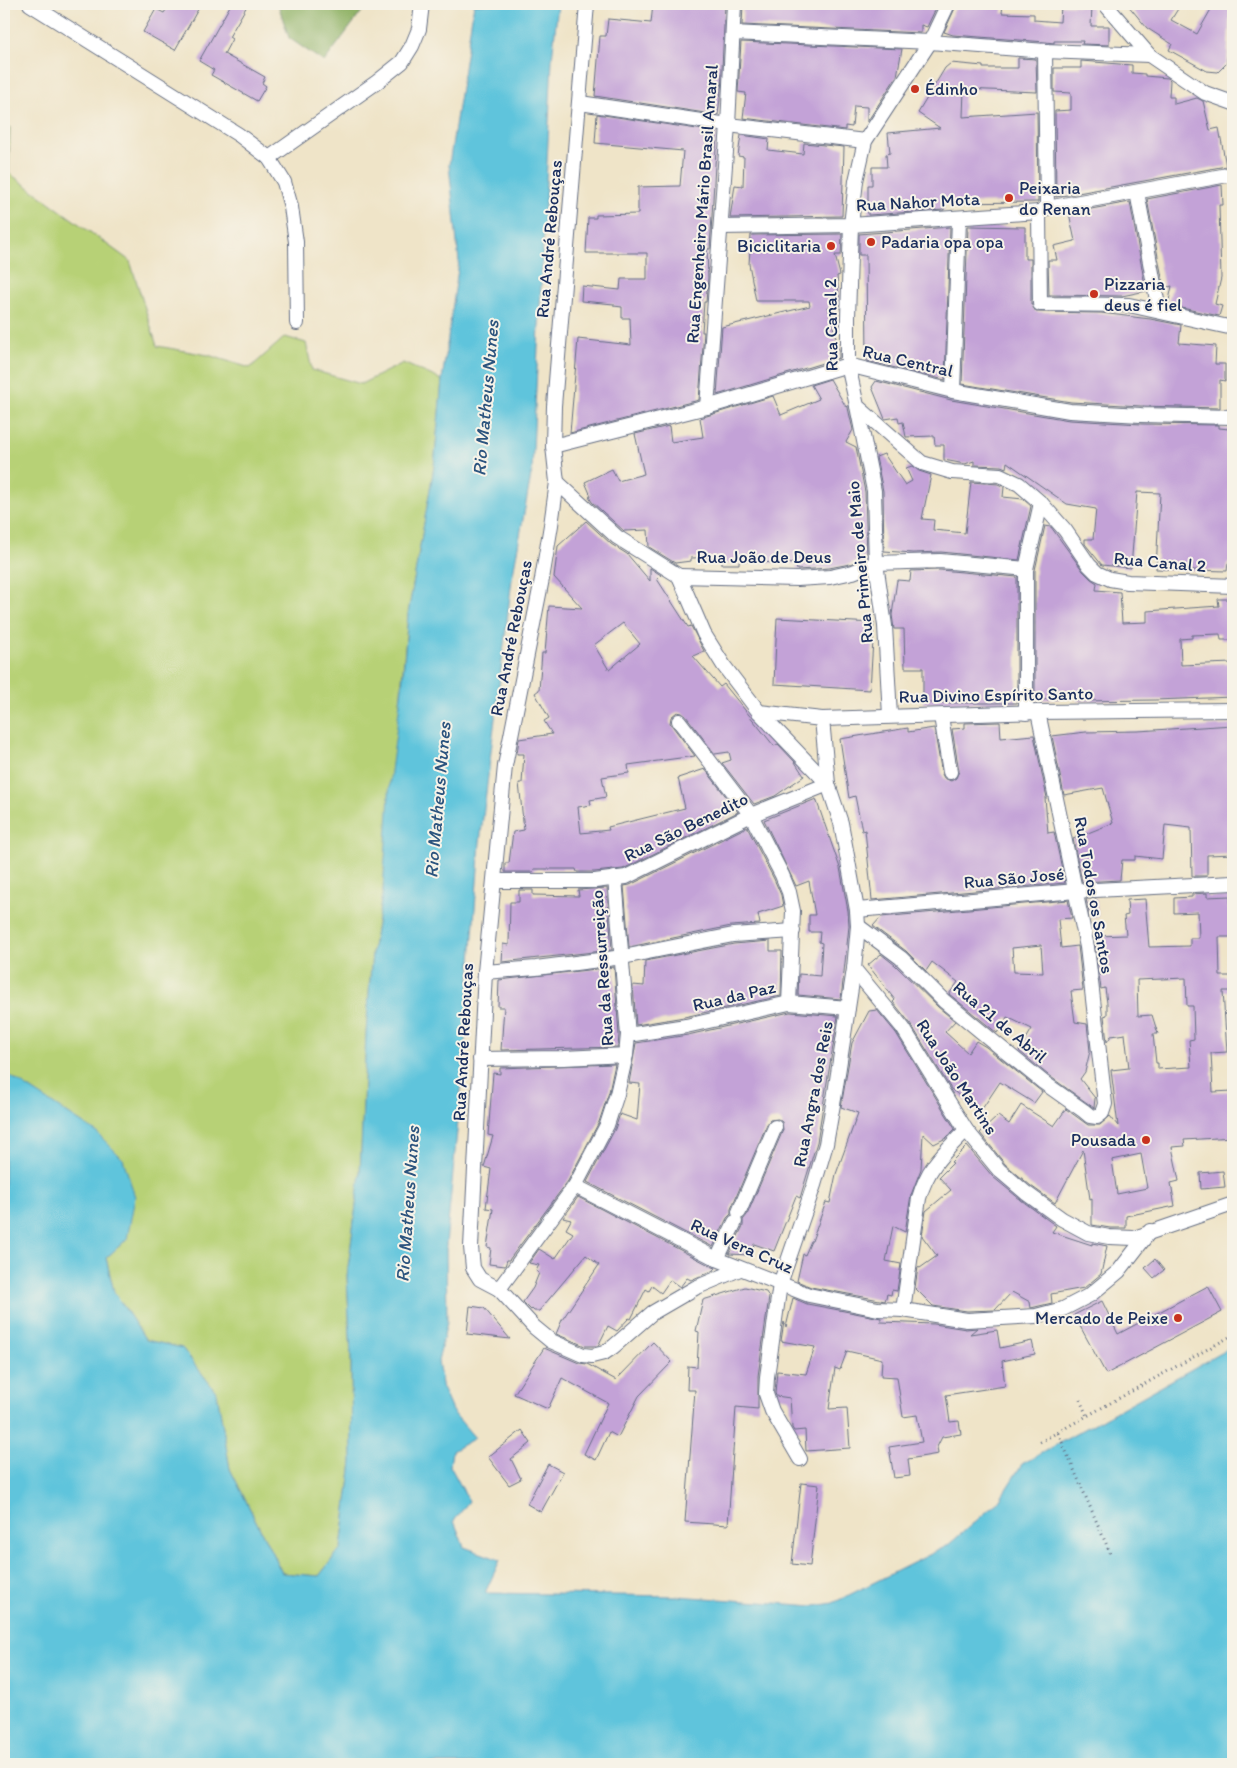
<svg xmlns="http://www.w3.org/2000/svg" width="1237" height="1768" font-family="Itim,sans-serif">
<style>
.green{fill:#b7d176;stroke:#69806a}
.forest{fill:#91b367;stroke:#567162}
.water{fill:#5fc4dc;stroke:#3d7a9d}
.building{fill:#c3a2d7;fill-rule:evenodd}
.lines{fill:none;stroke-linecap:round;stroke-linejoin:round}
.minor-casing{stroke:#656e83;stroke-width:16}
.path{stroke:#656e83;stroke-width:3;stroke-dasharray:1 4;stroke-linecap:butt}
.minor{stroke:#fff;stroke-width:14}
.poi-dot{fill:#c8321e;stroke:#f7f3e8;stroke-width:2}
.labels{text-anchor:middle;stroke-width:4;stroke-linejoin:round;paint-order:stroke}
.poi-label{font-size:18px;fill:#1b2f5e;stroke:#f7f3e8;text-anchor:start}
.street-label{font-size:18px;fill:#1b2f5e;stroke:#f7f3e8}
.water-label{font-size:19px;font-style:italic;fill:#2c547e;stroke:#f7f3e8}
</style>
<rect width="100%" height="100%" fill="#f7f3e8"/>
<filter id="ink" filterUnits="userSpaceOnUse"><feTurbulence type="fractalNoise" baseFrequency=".02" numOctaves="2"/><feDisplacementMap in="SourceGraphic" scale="10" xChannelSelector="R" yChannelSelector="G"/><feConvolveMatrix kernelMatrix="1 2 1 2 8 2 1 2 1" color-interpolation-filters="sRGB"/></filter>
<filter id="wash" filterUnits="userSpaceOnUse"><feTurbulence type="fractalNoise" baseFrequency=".0096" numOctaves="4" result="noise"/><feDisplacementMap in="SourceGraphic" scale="20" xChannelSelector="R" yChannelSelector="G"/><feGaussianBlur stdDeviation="1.12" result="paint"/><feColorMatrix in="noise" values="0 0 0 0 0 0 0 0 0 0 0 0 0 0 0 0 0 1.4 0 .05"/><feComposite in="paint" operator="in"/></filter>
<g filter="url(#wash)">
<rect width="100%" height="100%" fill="#efe4c8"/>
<polygon class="green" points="4,122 10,127 9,173 130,261 157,346 208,355 250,368 285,337 306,343 312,370 361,384 403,363 442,380 434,467 408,614 383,891 372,953 366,1034 360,1174 347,1276 351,1356 352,1462 341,1548 319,1576 282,1573 230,1469 217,1393 182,1348 146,1340 114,1292 106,1258 127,1239 96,1132 4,1072 4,770 6,767 4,767"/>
<polygon class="forest" points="278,4 363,4 363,10 324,62 289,38"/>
<polygon class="water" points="474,4 558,4 552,59 532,470 512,579 480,842 462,1080 446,1244 447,1322 438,1361 443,1390 452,1411 475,1438 452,1451 450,1466 469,1501 454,1521 464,1547 500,1560 485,1593 677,1596 815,1606 833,1603 947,1546 998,1502 1022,1464 1233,1346 1233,1764 4,1764 4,1072 96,1132 123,1159 135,1197 127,1239 106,1258 114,1292 146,1340 182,1348 217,1393 230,1469 282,1573 319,1576 341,1548 352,1462 351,1356 347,1276 360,1174 366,1034 372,953 383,890 390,779 402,687 408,614 434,467 442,380 459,262 449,165"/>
<g id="blocks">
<g class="building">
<polygon points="170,4 201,4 175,50 143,32 156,9 164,13"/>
<polygon points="231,4 248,4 229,37 232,39 224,54 265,77 262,83 266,86 257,101 211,75 214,70 199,61"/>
<polygon points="653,4 725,4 721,90 718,115 595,96 600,36 606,36 608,19 651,23"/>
<polygon points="743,4 938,4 927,27 921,25 921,33 742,25"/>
<polygon points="957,4 1003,4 1002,13 1034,14 1034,20 1060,22 1061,5 1092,6 1091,26 1109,26 1109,45 1082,44 1083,41 1054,41 1054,43 1046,42 953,35 944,32"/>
<polygon points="1127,4 1181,4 1171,20 1197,34 1214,4 1230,4 1227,63 1218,72 1207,71 1169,50 1172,44 1147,28"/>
<polygon points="741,42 902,49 897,76 867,122 867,107 854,106 852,127 845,126 845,130 743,118 746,93 738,92"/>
<polygon points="1018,58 1036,59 1037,92 964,89 963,117 1037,112 1038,202 944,203 944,210 868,215 868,185 872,185 872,167 887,167 886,154 890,153 888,133 940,128 918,113 945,68 951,63 983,66 983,68 1018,68"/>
<polygon points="1081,61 1132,65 1132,73 1145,74 1145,76 1168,78 1170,80 1169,97 1174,97 1174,104 1197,98 1203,101 1210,130 1219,128 1226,166 1056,197 1055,111 1071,110 1071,93 1054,92 1054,68 1081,68"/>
<polygon points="597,114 717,132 710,249 707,249 708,278 706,302 704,302 702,332 704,332 699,400 570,433 578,339 631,345 630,318 622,318 622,307 614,306 614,304 581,301 582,286 620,290 621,279 647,279 647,253 586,253 588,218 596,218 596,215 638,214 638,187 680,186 683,151 595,143"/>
<polygon points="741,135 769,139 768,150 803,154 804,143 844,147 842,216 730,218 735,185 743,186 744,157 738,156"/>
<polygon points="1222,185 1223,205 1219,205 1221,278 1215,304 1222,306 1219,316 1168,305 1172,286 1164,288 1147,199"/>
<polygon points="1130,202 1146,291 1122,296 1049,295 1048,260 1057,260 1054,246 1075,241 1069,213"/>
<polygon points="968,226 1025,227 1025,259 1031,259 1031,304 1036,312 1101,313 1150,319 1181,325 1179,343 1216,346 1215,364 1225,364 1225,381 1220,380 1220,408 1141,406 1071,402 962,384"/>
<polygon points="950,227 945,380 867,361 866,255 859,255 859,234"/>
<polygon points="842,234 841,255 835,255 840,275 837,276 840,305 828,307 839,350 839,358 717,395 722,327 810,306 809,301 756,301 749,264 751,235"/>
<polygon points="830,379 846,407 848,405 848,408 853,430 846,442 856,447 865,492 867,557 850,564 829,568 797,570 796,564 739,561 739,564 722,564 722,557 691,558 691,561 675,563 649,547 648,530 624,531 592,502 589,497 591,496 585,482 612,469 618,481 644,474 635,434 669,426 671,442 703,437 700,418 773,396 781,415 819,399 811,385"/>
<polygon points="876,381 951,400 1069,420 1141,424 1219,425 1219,428 1229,429 1233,477 1233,564 1228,563 1227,571 1156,569 1160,493 1137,492 1131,568 1102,565 1085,544 1085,539 1093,539 1096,509 1067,504 1007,462 1006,468 1001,466 974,465 974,461 965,464 944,460 944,445 935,445 934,436 906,437 903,422 899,423 898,417 885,419 872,387"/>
<polygon points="884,454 905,485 912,481 906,468 912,466 919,471 931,475 922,519 934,520 933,530 965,533 971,482 998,484 1004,487 1003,497 1023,499 1031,506 1019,560 941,552 913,553 884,551 883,491 876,457"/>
<path d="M586,521L611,544L627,554L650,581V568L661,575L657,579L688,627L691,626L704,651L693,656L720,687L724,684L774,746L778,744L795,762L804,776L775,796L754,804L722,763L731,760L729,752L715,754L686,716L682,713L677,712L671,717L670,723L695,756L628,765L629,773L602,777L606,797L590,800L591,805L578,807L581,833L609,830L608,827L685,808L678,778L705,769L738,812L623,869L594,872H577L576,869H534L533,872H505V863H509L513,832L524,830L519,783H522L524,754H517L519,739L552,734L544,721L549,718L535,693L539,690L542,653H545L549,606L582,608L554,577L558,546ZM623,623L640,644L609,670L594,645Z"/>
<polygon points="1045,526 1051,527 1083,571 1091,579 1097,583 1096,590 1120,592 1122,623 1147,622 1147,611 1219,606 1218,599 1233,599 1233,640 1221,640 1220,634 1192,635 1192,638 1180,639 1181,665 1232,663 1233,697 1155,700 1077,701 1077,698 1035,700 1035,570"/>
<polygon points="940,570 1017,577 1017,703 923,703 923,668 905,668 904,629 894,629 892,615 897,580 910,581 911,571"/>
<polygon points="777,618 874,623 870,690 774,684"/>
<polygon points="1000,722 1001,738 1034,735 1047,798 1045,798 1048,833 1054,832 1065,883 872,900 865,830 862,831 855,796 849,798 840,739 908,728 908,732 934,728 942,774 944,778 951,781 956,778 959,771 952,729 965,728 965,723"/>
<polygon points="1233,725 1233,854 1207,855 1207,876 1192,876 1191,828 1165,825 1162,859 1135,856 1135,860 1122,860 1120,880 1082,882 1073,839 1113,823 1103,788 1064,795 1052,736 1086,732 1138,731"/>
<polygon points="816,799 840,868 848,911 849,926 841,999 798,995 799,974 820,976 822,943 819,942 820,932 809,932 809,915 815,915 809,881 796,886 764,820"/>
<polygon points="747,827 774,879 781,895 783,906 758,914 760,924 731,926 629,947 624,886 630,885"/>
<polygon points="607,888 612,950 502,962 503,944 509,945 510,902 519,902 519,890 533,890 533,895 579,896 578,890"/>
<path d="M1207,893V897L1230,896L1231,937H1219L1220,976H1233V991H1223L1227,1052L1211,1053L1213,1092L1233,1091V1137L1184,1140L1185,1146L1172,1147L1179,1181L1171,1183L1175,1206L1126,1216V1228H1110L1092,1225V1198L1090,1199L1083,1150L1055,1203L1031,1186L1005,1164L980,1133L998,1116L1009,1124L1021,1105L1054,1126L1066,1109L1088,1125H1100L1110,1116L1118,1126L1111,1070L1129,1068L1125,1034L1111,1036L1107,1042L1104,1016L1107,1015V1003L1105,988L1101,989L1095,944H1097V936L1126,935L1124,916L1128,915L1127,900L1145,899L1149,947L1190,946V938H1199L1198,912L1174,913V898L1192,897V894ZM1186,978L1187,1006H1193L1194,1039L1189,1040L1191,1067L1158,1069V1063H1156L1153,1034H1158L1152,1015L1138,1016L1137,980ZM1141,1154L1147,1188L1117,1194L1112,1160Z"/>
<polygon points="1086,899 1096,899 1098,916 1090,917"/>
<path d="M1068,900L1072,918L1058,919L1061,948L1078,946L1083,990L1071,991L1075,1022L1087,1024L1090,1051L1085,1072L1080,1079L1095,1098L1094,1108L1048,1075L1019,1051L1032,1029L1007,1017L997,1033L949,994L958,982L932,962L926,971L906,951L873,926L881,917ZM1041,945L1043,973L1014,972L1012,948Z"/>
<polygon points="770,941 770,951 782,951 781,996 684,1017 636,1025 633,985 644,986 645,961 734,944"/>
<polygon points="881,954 895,965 938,1007 955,1021 945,1032 968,1053 976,1041 986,1047 1042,1092 1034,1103 1000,1082 980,1112 951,1089 910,1023 893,1002 895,1000 868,965"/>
<polygon points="614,967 619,1035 618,1047 501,1050 504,1007 498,1007 499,980"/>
<polygon points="877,1010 896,1033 955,1129 946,1138 934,1144 923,1134 921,1169 911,1195 905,1232 893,1226 886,1261 901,1264 897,1291 892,1290 891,1295 887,1294 885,1301 811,1287 797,1281 803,1254 805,1255 811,1241 812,1241 826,1202 830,1203 836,1174 858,1113 841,1107 852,1043 869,1011"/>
<polygon points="790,1012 838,1016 817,1142 800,1198 796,1196 774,1251 754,1244 750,1255 729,1254 743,1226 743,1220 747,1215 783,1130 782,1122 778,1119 770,1120 767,1124 731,1209 731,1214 727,1218 713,1247 587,1182 615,1129 620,1114 637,1120 640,1084 629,1083 636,1043 688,1035"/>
<polygon points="615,1064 609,1092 599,1122 568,1181 509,1260 507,1260 505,1266 489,1264 491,1248 487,1247 493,1209 486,1208 491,1169 484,1167 493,1136 488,1135 493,1073 500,1074 500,1068"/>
<polygon points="967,1146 993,1177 1021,1200 1056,1226 1052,1232 1092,1245 1092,1243 1107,1246 1101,1274 1084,1288 1051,1294 1052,1303 1035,1307 1031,1308 1030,1302 1012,1292 995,1310 967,1311 933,1306 915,1288 918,1267 920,1268 937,1256 922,1236 926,1211 951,1190 939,1177 953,1163 951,1162"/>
<polygon points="1223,1171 1225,1187 1201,1189 1200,1173"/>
<polygon points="578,1197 713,1267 716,1268 714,1270 691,1280 687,1278 680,1287 670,1280 661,1293 652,1286 649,1291 646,1289 631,1319 629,1318 617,1331 608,1326 598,1346 585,1346 556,1334 562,1320 599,1265 586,1255 539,1311 534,1311 532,1309 531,1310 523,1302 533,1288 539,1273 536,1271 539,1265 529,1263 539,1249 555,1259 573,1233 566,1229 571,1220 563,1218"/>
<polygon points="1155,1259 1164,1270 1154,1278 1145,1268"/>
<polygon points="1208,1286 1222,1312 1106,1374 1074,1315 1102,1301 1118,1334"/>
<polygon points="745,1287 766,1292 769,1297 758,1376 758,1409 736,1407 728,1525 685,1522 695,1390 687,1390 688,1366 697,1367 699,1332 696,1331 703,1300"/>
<polygon points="793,1298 807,1304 881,1318 881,1322 934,1324 966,1329 977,1328 970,1334 997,1330 1000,1348 1032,1341 1035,1354 1002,1361 1005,1386 946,1395 950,1422 959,1421 961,1434 942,1437 937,1447 938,1454 908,1459 910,1476 894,1478 889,1447 922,1442 917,1415 903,1417 897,1377 881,1376 882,1359 847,1351 840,1370 835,1368 829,1409 847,1408 850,1448 806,1451 805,1430 794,1431 792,1428 790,1398 776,1396 775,1393 777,1371 806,1374 815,1347 781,1341 784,1322 786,1327"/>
<polygon points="470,1306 484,1308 510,1339 467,1334"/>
<polygon points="653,1342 672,1362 639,1396 618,1437 609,1432 596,1460 584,1454 608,1403 562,1378 548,1409 514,1394 544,1348 579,1363 587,1364 616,1380"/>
<polygon points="522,1430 531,1443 511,1459 521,1479 509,1485 488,1457"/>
<polygon points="548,1464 563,1472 541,1512 527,1504"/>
<polygon points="801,1483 819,1485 810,1566 792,1564"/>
</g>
</g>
</g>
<g filter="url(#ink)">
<use href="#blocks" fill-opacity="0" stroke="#656e83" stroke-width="1"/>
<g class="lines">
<g class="minor-casing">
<g id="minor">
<polyline points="30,4 239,135 269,158 377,82 402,62 412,46 419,29 422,4"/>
<polyline points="587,4 554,406 553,446 557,482 551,525 542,579 505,766 485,972 471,1247 473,1268 480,1279 499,1289 534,1327 551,1341 583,1355 592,1356 604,1353 613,1347 652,1313 695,1288 740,1269"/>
<polyline points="948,4 930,42 865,141 856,181 851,225 848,317 848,365 857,406 922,463 952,472 1000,475 1019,484 1041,503 1065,530 1089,565 1097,573 1110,579 1128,582 1233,586"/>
<polyline points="1105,4 1149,55 1205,93 1233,103"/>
<polyline points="733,33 930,42 1045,51 1149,55"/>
<polyline points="1045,51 1047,208"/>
<polyline points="580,103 728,125 865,141"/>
<polyline points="269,158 284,182 291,207 296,242 297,323"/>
<polyline points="1137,192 1159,311"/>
<polyline points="1039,212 1040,304 1129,305 1233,328"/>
<polyline points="721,227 851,225 1039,212 1047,208 1233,174"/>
<polyline points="953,391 959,219"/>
<polyline points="857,406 874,491 876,563 885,626 890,716"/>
<polyline points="707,407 728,125 734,4"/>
<polyline points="553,446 707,407 848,365 953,391 1070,411 1141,415 1233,417"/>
<polyline points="557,482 617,537 679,576 704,634 724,666 759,712 828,784 841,823 857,910 858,926 854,969 835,1093 826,1144 814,1185 780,1284 767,1377 766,1394 772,1411 800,1459"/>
<polyline points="679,576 797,579 830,577 853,572 876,563 940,561 1026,569"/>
<polyline points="759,712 822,719 1038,712 1233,710"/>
<polyline points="1026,713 1026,569 1041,503"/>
<polyline points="941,716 950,772"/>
<polyline points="679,721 751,815 782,875 789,892 793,911 789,1003"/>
<polyline points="495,881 595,881 626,877 751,815 828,784 822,719"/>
<polyline points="857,910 1076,891 1233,883"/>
<polyline points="858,926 901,958 944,1001 1006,1052 1043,1082 1084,1111 1090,1116 1097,1117 1102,1113 1105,1104 1087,947 1038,712"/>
<polyline points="854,969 903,1028 966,1130 999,1170 1026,1193 1062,1219 1088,1233 1109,1237 1134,1238 1233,1204"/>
<polyline points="485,972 536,968 623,957 733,935 793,931"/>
<polyline points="628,1035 686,1026 789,1003 848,1008"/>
<polyline points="480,1059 564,1058 626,1055"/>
<polyline points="575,1186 717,1259 809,1295 878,1309 903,1310 967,1320 1036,1316 1063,1309 1090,1295 1119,1271 1150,1231"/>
<polyline points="739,1212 775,1127"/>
<polyline points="717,1259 735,1222"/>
<polyline points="499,1289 575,1186 607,1125 617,1094 626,1055 628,1035 615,878"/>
<path d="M903,1310L919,1198C928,1166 944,1153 966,1130"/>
</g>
</g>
<g class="path">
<polyline points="1080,1400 1087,1416"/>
<polyline points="1058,1433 1111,1555"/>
<polyline points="1040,1442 1233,1335"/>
</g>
<use href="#minor" class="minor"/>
</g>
</g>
<g class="poi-dot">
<circle cx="915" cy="89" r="5"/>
<circle cx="1009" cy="198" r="5"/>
<circle cx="871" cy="242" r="5"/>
<circle cx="831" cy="246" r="5"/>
<circle cx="1094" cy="294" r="5"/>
<circle cx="1146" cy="1140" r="5"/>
<circle cx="1178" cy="1318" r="5"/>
</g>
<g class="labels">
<g class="poi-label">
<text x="925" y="95">Édinho</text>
<text x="1019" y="194">Peixaria<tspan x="1019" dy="21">do Renan</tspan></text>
<text x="881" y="248">Padaria opa opa</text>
<text x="821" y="252" text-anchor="end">Biciclitaria</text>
<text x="1104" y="290">Pizzaria<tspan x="1104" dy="21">deus é fiel</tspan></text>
<text x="1136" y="1146" text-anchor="end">Pousada</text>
<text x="1168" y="1324" text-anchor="end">Mercado de Peixe</text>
</g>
<g class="street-label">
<text transform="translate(918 202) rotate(-3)" y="6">Rua Nahor Mota</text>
<text transform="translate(702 204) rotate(-86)" y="6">Rua Engenheiro Mário Brasil Amaral</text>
<text transform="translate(549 239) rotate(-85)" y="6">Rua André Rebouças</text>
<text transform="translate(831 325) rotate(-91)" y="6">Rua Canal 2</text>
<text transform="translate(908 361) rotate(13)" y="6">Rua Central</text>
<text x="764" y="563">Rua João de Deus</text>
<text transform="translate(860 562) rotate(-95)" y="6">Rua Primeiro de Maio</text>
<text transform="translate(1160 562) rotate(5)" y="6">Rua Canal 2</text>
<text transform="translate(511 638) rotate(-79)" y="6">Rua André Rebouças</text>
<text transform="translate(996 695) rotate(-1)" y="6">Rua Divino Espírito Santo</text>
<text transform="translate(686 827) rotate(-26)" y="6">Rua São Benedito</text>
<text transform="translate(1014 878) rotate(-5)" y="6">Rua São José</text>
<text transform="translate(1094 895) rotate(80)" y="6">Rua Todos os Santos</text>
<text transform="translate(602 968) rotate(-94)" y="6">Rua da Ressurreição</text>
<text transform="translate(734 996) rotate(-13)" y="6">Rua da Paz</text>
<text transform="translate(1000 1022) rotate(40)" y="6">Rua 21 de Abril</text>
<text transform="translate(463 1042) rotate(-87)" y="6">Rua André Rebouças</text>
<text transform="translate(957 1077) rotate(57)" y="6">Rua João Martins</text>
<text transform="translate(813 1094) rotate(-79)" y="6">Rua Angra dos Reis</text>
<text transform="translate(742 1246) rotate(24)" y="6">Rua Vera Cruz</text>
</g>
<g class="water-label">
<text transform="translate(485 398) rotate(-85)" y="7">Rio Matheus Nunes</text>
<text transform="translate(437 800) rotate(-85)" y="7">Rio Matheus Nunes</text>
<text transform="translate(407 1204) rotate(-86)" y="7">Rio Matheus Nunes</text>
</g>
</g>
<rect width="1237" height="1768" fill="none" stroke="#f7f3e8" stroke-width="20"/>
</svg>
